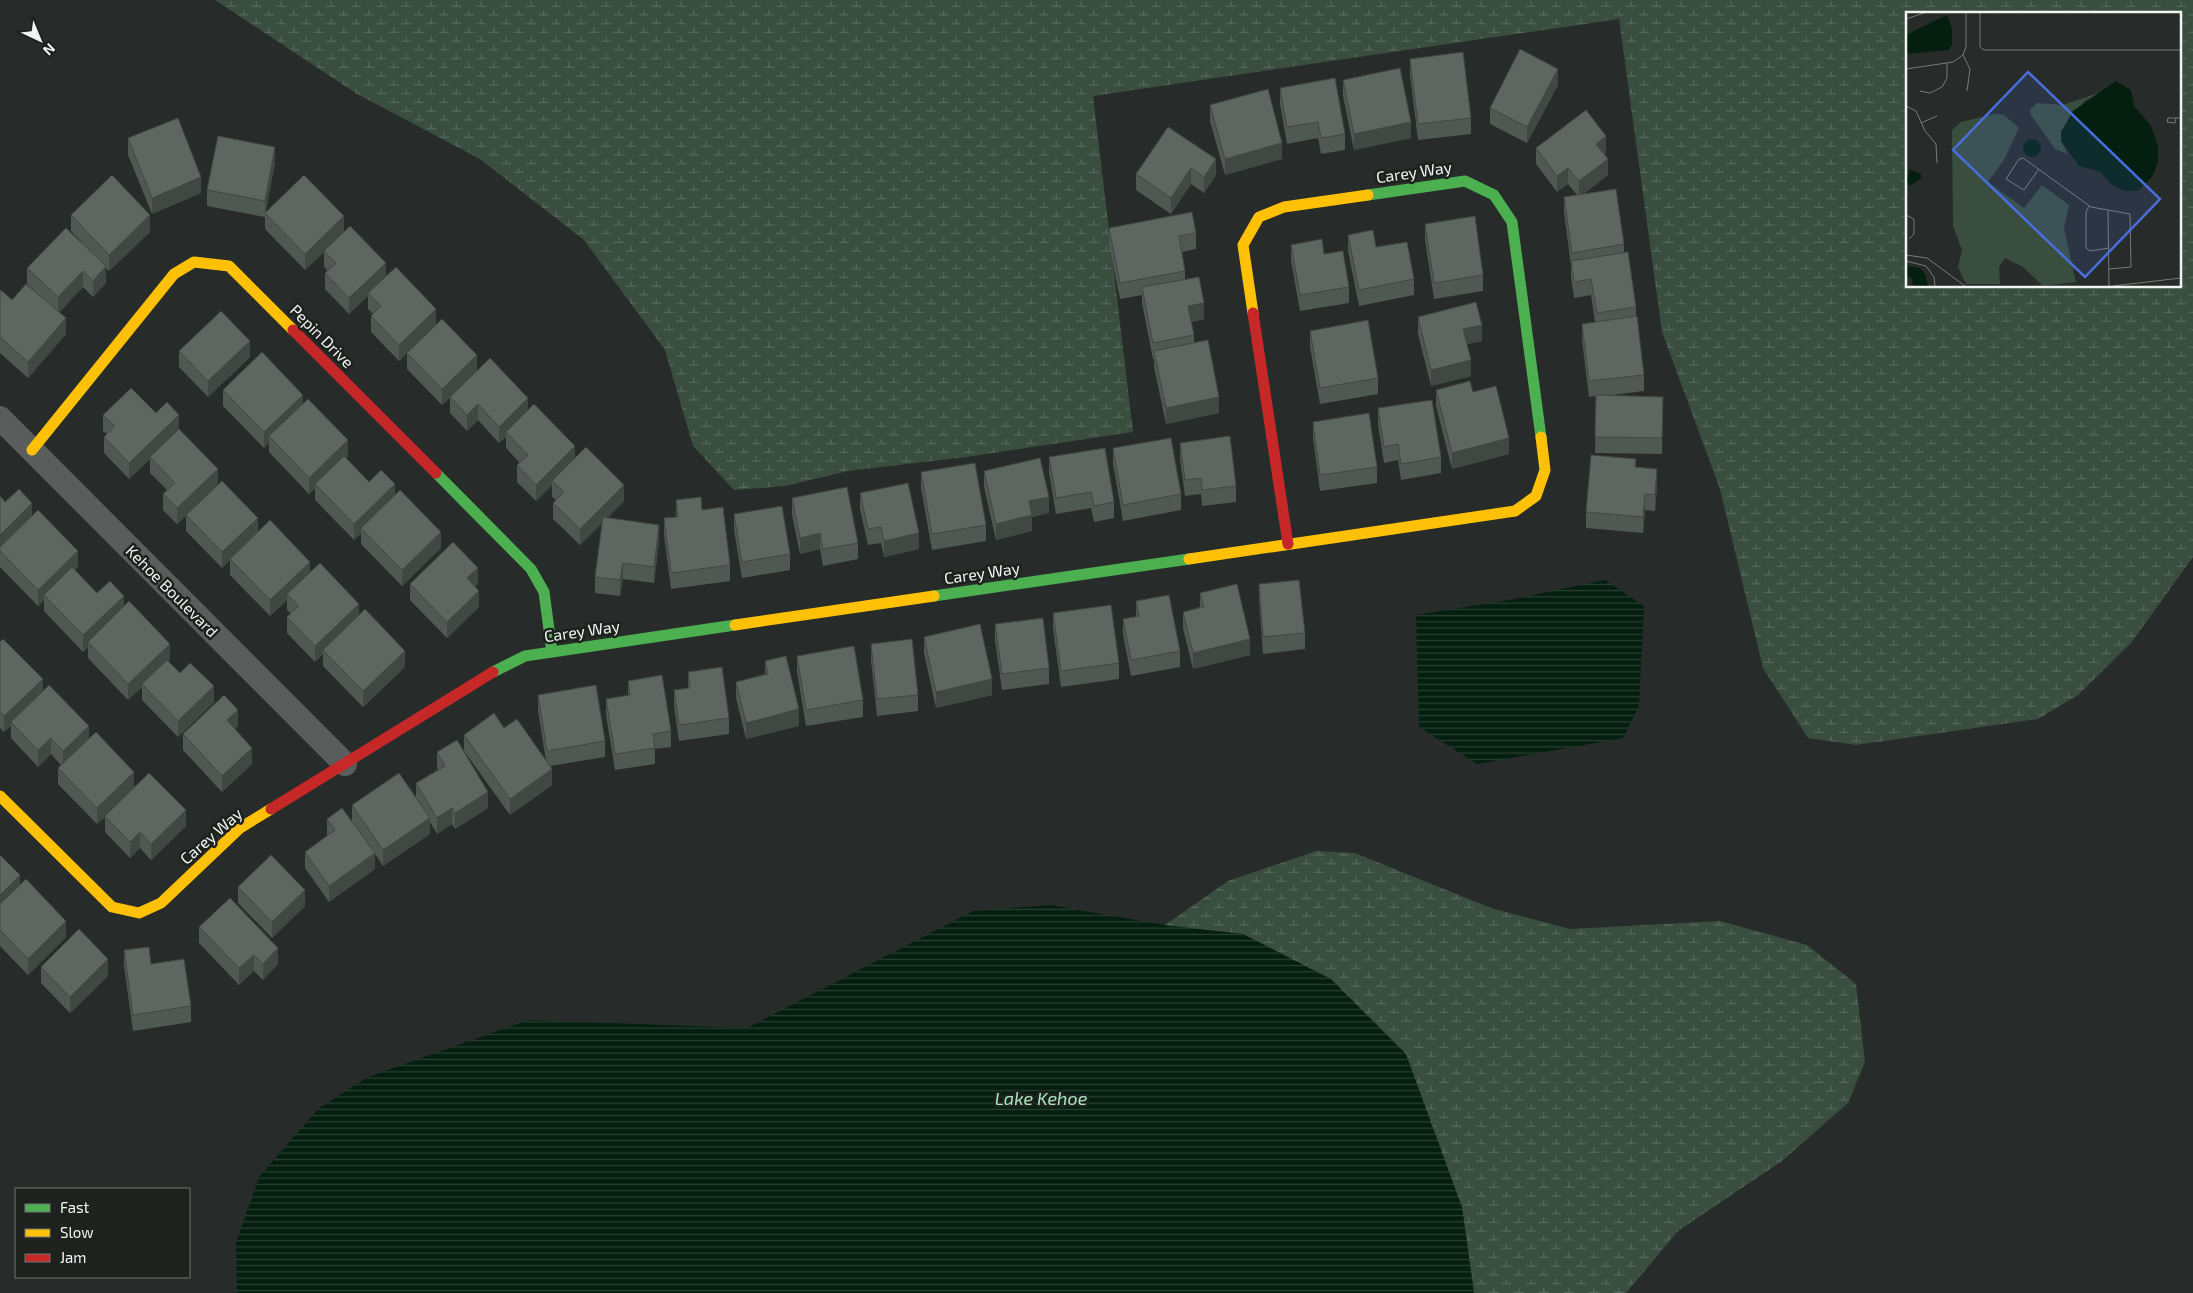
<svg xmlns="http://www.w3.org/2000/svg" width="2193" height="1293" font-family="'Exo 2',sans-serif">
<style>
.wetland{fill:url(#wetland-marsh);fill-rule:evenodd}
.water{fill:url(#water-rules)}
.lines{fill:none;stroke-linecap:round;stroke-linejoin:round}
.street{stroke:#5b5d5c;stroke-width:24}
.fast{stroke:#4caf50;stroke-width:11}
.slow{stroke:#ffc107;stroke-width:11}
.jam{stroke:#c62828;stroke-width:11}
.wall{fill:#505853}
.shaded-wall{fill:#414743}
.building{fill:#5d6660;stroke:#414743}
.labels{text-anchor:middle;stroke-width:5;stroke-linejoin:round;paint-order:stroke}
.street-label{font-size:16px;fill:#f1f5f2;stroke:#1d221e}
.water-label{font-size:18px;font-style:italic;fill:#a8e5bd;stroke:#1d221e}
.inset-road{fill:none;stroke:#787c79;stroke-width:1}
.view{fill:#476fdd;fill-opacity:0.15;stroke:#476fdd;stroke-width:2.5}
.inset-edge{fill:none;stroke:#f1f5f2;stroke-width:2.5}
</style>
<defs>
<pattern id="wetland-marsh" width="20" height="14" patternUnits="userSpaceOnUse" patternTransform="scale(1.25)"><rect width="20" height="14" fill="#394e3f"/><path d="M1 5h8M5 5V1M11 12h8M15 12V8" fill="none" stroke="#56685b"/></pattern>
<pattern id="water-rules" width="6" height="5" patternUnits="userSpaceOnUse" patternTransform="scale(1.25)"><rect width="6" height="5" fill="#041f0f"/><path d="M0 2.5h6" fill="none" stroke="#294032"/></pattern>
</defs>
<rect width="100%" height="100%" fill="#272b29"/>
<g class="wetland">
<path d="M215,0H2193V557L2131,643L2078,695L2038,719L1856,745L1808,738L1763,668L1720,489L1662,332L1619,19L1093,96L1133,432L966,457L848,471L785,486L734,490L693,446L665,350L584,240L480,159L357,94ZM1907,14H2179V286H1907Z"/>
<polygon points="1316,851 1355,853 1491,908 1570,929 1720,921 1807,945 1856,984 1865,1062 1848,1103 1782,1161 1678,1231 1626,1293 1474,1293 1462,1207 1165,925 1228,881"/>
</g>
<g class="water">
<polygon points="1605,580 1644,606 1639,706 1623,738 1477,764 1419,727 1416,615 1509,600"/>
<polygon points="1050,905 1165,925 1243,934 1331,979 1406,1054 1462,1207 1474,1293 237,1293 236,1243 259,1177 319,1108 368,1077 528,1020 747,1028 973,911"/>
</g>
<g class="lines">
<polyline class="street" points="0,418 345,764"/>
<g class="fast">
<polyline points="1368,195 1465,181 1494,195 1512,222 1541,437"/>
<polyline points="436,473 531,569 544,592 552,652"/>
<polyline points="934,596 1189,559"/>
<polyline points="493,672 525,656 735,625"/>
</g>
<g class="slow">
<polyline points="1253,313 1243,245 1259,217 1284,207 1368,195"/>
<polyline points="32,450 174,274 194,262 229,266 293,330"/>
<polyline points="1189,559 1515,511 1536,496 1545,470 1541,437"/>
<polyline points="735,625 934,596"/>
<polyline points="0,796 112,907 139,913 161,903 240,828 271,809"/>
</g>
<g class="jam">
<polyline points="1253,313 1288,544"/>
<polyline points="293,330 436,473"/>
<polyline points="271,809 493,672"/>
</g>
</g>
<g class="wall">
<polygon points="1410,59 1471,118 1471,134 1418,140 1410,75"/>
<polygon points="1343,80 1411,138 1354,150 1343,96"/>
<polygon points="1558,85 1527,143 1490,124 1490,108"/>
<polygon points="1280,88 1345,134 1345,150 1321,154 1318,138 1287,144 1280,104"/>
<polygon points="1210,105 1282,159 1225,175 1210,121"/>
<polygon points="128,138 201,193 152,214 128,155"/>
<polygon points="1536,148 1606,153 1604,154 1608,175 1583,194 1624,244 1624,252 1636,307 1636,317 1644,375 1644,391 1604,396 1663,397 1662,454 1595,453 1596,396 1589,397 1582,340 1582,324 1595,322 1591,295 1574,298 1571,277 1571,265 1564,213 1564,197 1577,195 1568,184 1557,192 1536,164"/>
<polygon points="1216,159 1216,175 1204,193 1191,184 1171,214 1136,190 1136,174"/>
<polygon points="275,163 265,212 344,232 386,276 436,324 477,371 528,410 575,457 624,501 607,518 659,541 654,583 623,579 620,596 595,593 595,577 602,523 580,545 553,519 553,503 556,500 552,497 552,485 536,501 517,482 517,465 520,463 506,448 506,437 499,443 478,420 467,431 450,413 450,398 442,405 407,369 407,353 399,361 371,332 371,316 373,314 368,309 368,296 349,314 325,289 325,273 328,271 324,267 324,252 305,270 265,229 265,214 265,217 207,206 207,190"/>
<polygon points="71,215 150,232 109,271 106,268 106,283 93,297 83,287 59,312 66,334 28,378 0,353 0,291 12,300 36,293 27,284 27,268 88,249 71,231"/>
<polygon points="1425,224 1483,275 1483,291 1434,299 1425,240"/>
<polygon points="1109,228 1196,233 1196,249 1182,252 1185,271 1185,279 1204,319 1191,322 1194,335 1194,343 1219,413 1166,424 1154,367 1154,359 1153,359 1142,303 1142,295 1120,299 1109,244"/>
<polygon points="1348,235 1376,247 1414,279 1414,295 1359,306 1348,251"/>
<polygon points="1291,245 1349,287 1349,303 1300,311 1291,261"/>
<polygon points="1418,317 1482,341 1467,344 1471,376 1431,386 1418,334"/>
<polygon points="1310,331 1378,378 1378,394 1320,404 1310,347"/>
<polygon points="179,351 250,357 208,397 179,367"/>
<polygon points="223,390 303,404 348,456 346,458 369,482 395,495 441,548 402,586 361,544 361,533 354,540 315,500 315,488 309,494 269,452 269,443 264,448 223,406"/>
<polygon points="1436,390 1473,392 1509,454 1452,469 1436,406"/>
<polygon points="1378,408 1441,457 1441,473 1401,480 1398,460 1384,463 1378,424"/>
<polygon points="156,413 179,429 218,485 177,524 163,510 163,494 167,490 150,473 150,459 129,479 104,453 104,437 107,434 103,431 103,415"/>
<polygon points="1313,422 1377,467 1377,483 1320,491 1313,438"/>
<polygon points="1180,443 1236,486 1236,502 1202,506 1201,494 1185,496 1180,459"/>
<polygon points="1113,448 1181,494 1181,510 1123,521 1113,464"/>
<polygon points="1049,457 1114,502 1114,518 1094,522 1091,508 1056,514 1049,473"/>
<polygon points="1636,467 1657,485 1655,511 1645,510 1643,533 1586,528 1586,512"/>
<polygon points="984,471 1049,513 1032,517 1032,531 996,540 984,487"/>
<polygon points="921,472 986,525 986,541 932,550 921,488"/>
<polygon points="860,493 919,549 884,557 881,543 868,545 860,509"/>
<polygon points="0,496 5,502 32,516 78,567 75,570 97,593 124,607 170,660 168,661 180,673 214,702 178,737 142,700 142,687 128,700 88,658 88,647 83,652 44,611 44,600 38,606 0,567"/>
<polygon points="792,498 858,543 858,559 823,566 820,549 800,554 792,515"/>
<polygon points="676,500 702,510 730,565 730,581 671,589 664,535 664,518 676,517"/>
<polygon points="734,514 790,554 790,570 742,578 734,530"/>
<polygon points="186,515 258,532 310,572 359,615 405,667 363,707 323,666 323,654 315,662 287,633 287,617 291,614 287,610 287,600 270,616 230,575 230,560 222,568 186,531"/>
<polygon points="410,584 478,584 475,586 479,607 447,638 410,600"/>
<polygon points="1259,584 1305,633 1305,649 1263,654 1259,600"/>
<polygon points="1200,593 1250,655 1193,669 1183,628 1183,612 1200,607"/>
<polygon points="1136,601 1180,651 1180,667 1131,676 1123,635 1123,619 1136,617"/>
<polygon points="1053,613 1119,663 1119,679 1061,687 1053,629"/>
<polygon points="995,624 1049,668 1049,684 1002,690 995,640"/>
<polygon points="924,637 992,695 936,708 924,653"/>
<polygon points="0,642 43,691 134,787 186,826 151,860 140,848 130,858 105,832 105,817 97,824 58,784 58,768 61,765 51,754 38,767 11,738 11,726 4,732 0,728"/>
<polygon points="871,644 918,695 918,711 877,716 871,660"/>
<polygon points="797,656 863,700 863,717 806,726 797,672"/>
<polygon points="765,661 799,726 746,739 736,698 736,682 765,674"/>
<polygon points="688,672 729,718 729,734 679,741 674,706 674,690 688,688"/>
<polygon points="628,681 671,731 671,747 655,749 655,764 615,770 606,715 606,699 628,696"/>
<polygon points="538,695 605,741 605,757 550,766 552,785 510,815 464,751 464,735 546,761 538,711"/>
<polygon points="238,726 235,729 252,764 222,792 183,750 183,734"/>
<polygon points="437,752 488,808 455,829 452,824 437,834 430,822 430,834 383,866 375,854 375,869 329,902 305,868 305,852 328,836 327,835 327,819 352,821 352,805 416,798 416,783 438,770 437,768"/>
<polygon points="0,855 20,884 66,937 28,975 0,946"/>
<polygon points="238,887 305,906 272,938 238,903"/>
<polygon points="199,927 278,964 263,980 254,971 239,985 199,943"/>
<polygon points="124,950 151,964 191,1006 191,1022 133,1031 124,966"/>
<polygon points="41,967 108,976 70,1013 41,983"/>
</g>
<g class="shaded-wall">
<polygon points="1558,69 1558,85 1527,143 1527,127"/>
<polygon points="1411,122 1411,138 1354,150 1354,134"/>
<polygon points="1606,136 1606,153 1596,160 1596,144"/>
<polygon points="1282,143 1282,159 1225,175 1225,159"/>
<polygon points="275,147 275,163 265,217 265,201"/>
<polygon points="1216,159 1216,175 1204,193 1204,177"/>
<polygon points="1608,159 1608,175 1579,198 1579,181"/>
<polygon points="1191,168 1191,184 1171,214 1171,198"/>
<polygon points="1568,168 1568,184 1557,192 1557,176"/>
<polygon points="201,177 201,193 152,214 152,198"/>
<polygon points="150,215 150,232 109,271 109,255"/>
<polygon points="344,216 344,232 305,270 305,254"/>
<polygon points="386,263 386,279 368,293 368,296 349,314 349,298"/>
<polygon points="106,266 106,283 93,297 93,281"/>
<polygon points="83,271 83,287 58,314 58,297"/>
<polygon points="1204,303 1204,319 1188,322 1188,306"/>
<polygon points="436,309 436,325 399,361 399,345"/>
<polygon points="66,318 66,334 28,378 28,362"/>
<polygon points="1482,325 1482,341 1463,345 1463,329"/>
<polygon points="250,341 250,357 208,397 208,381"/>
<polygon points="477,355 477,371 442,405 442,389"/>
<polygon points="1471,360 1471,376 1431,386 1431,370"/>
<polygon points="303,395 303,411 269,436 269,443 264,448 264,432"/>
<polygon points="1219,397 1219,413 1166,424 1166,408"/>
<polygon points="528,398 528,415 506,432 506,437 499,443 499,427"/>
<polygon points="478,404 478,420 467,431 467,415"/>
<polygon points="179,415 179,431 150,457 150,459 129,479 129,463"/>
<polygon points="1509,438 1509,454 1452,469 1452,453"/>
<polygon points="348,440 348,456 317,486 315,484 315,488 309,494 309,478"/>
<polygon points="575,446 575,462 552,481 552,485 536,501 536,485"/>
<polygon points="218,469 218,485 177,524 177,508"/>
<polygon points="1657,469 1657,485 1655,511 1655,495"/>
<polygon points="395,484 395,501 361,528 361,533 354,540 354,524"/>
<polygon points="624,485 624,501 580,545 580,529"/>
<polygon points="1645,494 1645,510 1643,533 1643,517"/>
<polygon points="1049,497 1049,513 1032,517 1032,531 996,540 996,524 1029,501"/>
<polygon points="32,503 32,519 0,551 0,535"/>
<polygon points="258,518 258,534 230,559 230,560 222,568 222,552"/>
<polygon points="659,525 659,541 654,583 654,567"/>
<polygon points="441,532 441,548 402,586 402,570"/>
<polygon points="820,533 820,549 800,554 800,538"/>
<polygon points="919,533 919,549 884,557 884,541"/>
<polygon points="78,551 78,567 46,597 44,595 44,600 38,606 38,590"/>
<polygon points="310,562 310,578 287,594 287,600 270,616 270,600"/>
<polygon points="623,563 623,579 620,596 620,580"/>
<polygon points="478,568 478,584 467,594 467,578"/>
<polygon points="479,591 479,607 447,638 447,622"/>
<polygon points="124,596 124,612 88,642 88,647 83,652 83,635"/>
<polygon points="359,604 359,620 323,650 323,654 315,662 315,646"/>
<polygon points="1250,639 1250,655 1193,669 1193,653"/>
<polygon points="170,644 170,660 143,686 142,684 142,687 128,700 128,684"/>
<polygon points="405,651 405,667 363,707 363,691"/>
<polygon points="43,679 43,695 11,722 11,726 4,732 4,716"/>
<polygon points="992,679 992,695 936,708 936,692"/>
<polygon points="214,686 214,702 178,737 178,721"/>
<polygon points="799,709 799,726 746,739 746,723"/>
<polygon points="238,710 238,726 227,736 227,720"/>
<polygon points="89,726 89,742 63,767 63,751"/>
<polygon points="51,738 51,754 38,767 38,750"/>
<polygon points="252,748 252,764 222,792 222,776"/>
<polygon points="552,769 552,785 510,815 510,799"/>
<polygon points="134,772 134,788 97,824 97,808"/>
<polygon points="488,792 488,808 455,829 455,813"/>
<polygon points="452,808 452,824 437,834 437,818"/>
<polygon points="186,810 186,826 151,860 151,844"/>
<polygon points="430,818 430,834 383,866 383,850"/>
<polygon points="140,832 140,848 130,858 130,842"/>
<polygon points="375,853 375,869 329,902 329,886"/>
<polygon points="20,875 20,891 0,911 0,895"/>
<polygon points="305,890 305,906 272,938 272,922"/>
<polygon points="66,921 66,937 28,975 28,959"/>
<polygon points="278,948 278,964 263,980 263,964"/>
<polygon points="254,955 254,971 239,985 239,968"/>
<polygon points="108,959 108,976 70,1013 70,997"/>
</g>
<g class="building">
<polygon points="1520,49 1558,69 1527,127 1490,108"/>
<polygon points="1463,52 1471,118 1418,124 1410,59"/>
<polygon points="1400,68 1411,122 1354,134 1343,80"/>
<polygon points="1335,78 1345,134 1321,138 1318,122 1287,127 1280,88"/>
<polygon points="1268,89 1282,143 1225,159 1210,105"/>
<polygon points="1586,110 1606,136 1596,144 1608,159 1579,181 1568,168 1557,176 1536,148"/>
<polygon points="178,118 201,177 152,198 128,138"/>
<polygon points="1168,127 1216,159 1204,177 1191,168 1171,198 1136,174"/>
<polygon points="218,136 275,147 265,201 207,190"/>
<polygon points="112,175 150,215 109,255 71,215"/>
<polygon points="304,175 344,216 305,254 265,213"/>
<polygon points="1616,189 1624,244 1572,253 1564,197"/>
<polygon points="1192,212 1196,233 1179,236 1185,271 1120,283 1109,228"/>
<polygon points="1475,216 1483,275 1434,283 1425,224"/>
<polygon points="350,226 386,263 349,298 325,273 336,263 324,251"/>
<polygon points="66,228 106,266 93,281 83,271 58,297 27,268"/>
<polygon points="1373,230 1376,247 1407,242 1414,279 1359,290 1348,235"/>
<polygon points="1322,239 1324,254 1343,251 1349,287 1300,295 1291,245"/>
<polygon points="1628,252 1636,307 1597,313 1591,279 1574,282 1571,261"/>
<polygon points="396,267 436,309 399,345 371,316 381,306 368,293"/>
<polygon points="1199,277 1204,303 1188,306 1194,335 1153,343 1142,287"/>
<polygon points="26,284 66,318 28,362 0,337 0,291 1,290 12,300"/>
<polygon points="1476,302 1482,325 1463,329 1471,360 1431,370 1418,317"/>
<polygon points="221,311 250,341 208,381 179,351"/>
<polygon points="1637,316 1644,375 1589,381 1582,324"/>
<polygon points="442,319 477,355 442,389 407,353"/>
<polygon points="1368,320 1378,378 1320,388 1310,331"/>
<polygon points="1208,340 1219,397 1166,408 1154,351"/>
<polygon points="262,352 303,395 264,432 223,390"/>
<polygon points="490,358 528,398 499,427 478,404 467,415 450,397"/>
<polygon points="1470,381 1473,392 1496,386 1509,438 1452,453 1436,390"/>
<polygon points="131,388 156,413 167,402 179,415 129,463 104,437 115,426 103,415"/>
<polygon points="1596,395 1663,397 1662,438 1595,437"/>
<polygon points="308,399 348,440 309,478 269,436"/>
<polygon points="1432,400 1441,457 1401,464 1398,444 1384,447 1378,408"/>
<polygon points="534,404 575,446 536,485 517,465 528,455 506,432"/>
<polygon points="1369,413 1377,467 1320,475 1313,422"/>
<polygon points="179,429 218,469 177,508 163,494 175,483 150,457"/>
<polygon points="1230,436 1236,486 1202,490 1201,478 1185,480 1180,443"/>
<polygon points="1171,438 1181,494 1123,505 1113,448"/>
<polygon points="586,447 624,485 580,529 553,503 564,492 552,481"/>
<polygon points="1105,448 1114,502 1094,506 1091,492 1056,498 1049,457"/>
<polygon points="1591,455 1636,459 1635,467 1657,469 1655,495 1645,494 1643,517 1586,512"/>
<polygon points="344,456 369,482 381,470 395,484 354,524 315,484"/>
<polygon points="1040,458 1049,497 1029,501 1032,515 996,524 984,471"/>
<polygon points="975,463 986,525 932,534 921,472"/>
<polygon points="222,481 258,518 222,552 186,515"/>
<polygon points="908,483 919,533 884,541 881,527 868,529 860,493"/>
<polygon points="847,487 858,543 823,549 820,533 800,538 792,498"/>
<polygon points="19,489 32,503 0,535 0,496 5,502"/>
<polygon points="400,490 441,532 402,570 361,528"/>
<polygon points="701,497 702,510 723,507 730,565 671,573 664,518 678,517 676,500"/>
<polygon points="782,506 790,554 742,562 734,514"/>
<polygon points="38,510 78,551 38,590 0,551 0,547"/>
<polygon points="603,517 659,525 654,567 623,563 620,580 595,577"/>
<polygon points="270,520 310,562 270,600 230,559"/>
<polygon points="453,542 478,568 467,578 479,591 447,622 410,584"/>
<polygon points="320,563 359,604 315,646 287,617 299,606 287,594"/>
<polygon points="72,567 97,593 110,581 124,596 83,635 44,595"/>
<polygon points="1299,580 1305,633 1263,637 1259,584"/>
<polygon points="1237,584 1250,639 1193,653 1183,612 1204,607 1200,593"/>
<polygon points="1169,595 1180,651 1131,660 1123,619 1139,616 1136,601"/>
<polygon points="129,601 170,644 128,684 88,642"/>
<polygon points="1111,605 1119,663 1061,671 1053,613"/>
<polygon points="365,609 405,651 363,691 323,650"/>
<polygon points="1043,618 1049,668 1002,674 995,624"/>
<polygon points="980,624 992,679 936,692 924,637"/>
<polygon points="3,639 43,679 4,716 0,712 0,642"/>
<polygon points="912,639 918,695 877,699 871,644"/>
<polygon points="854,646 863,700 806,710 797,656"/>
<polygon points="786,656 799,709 746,723 736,682 768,674 765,661"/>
<polygon points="167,660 180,673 190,663 214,686 178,721 142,684"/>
<polygon points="722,667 729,718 679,725 674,690 690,688 688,672"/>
<polygon points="662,675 671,731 653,734 655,748 615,754 606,699 630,695 628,681"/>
<polygon points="49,685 89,726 63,751 51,738 38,750 11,722"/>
<polygon points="596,685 605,741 547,751 538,695"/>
<polygon points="224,695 238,710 227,720 252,748 222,776 183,734"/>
<polygon points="494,713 504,728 517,719 552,769 510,799 464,735"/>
<polygon points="96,732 134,772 97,808 58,768"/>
<polygon points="457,740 488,792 455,813 452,808 437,818 416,783 445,766 437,752"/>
<polygon points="149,773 186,810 151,844 140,832 130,842 105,816"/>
<polygon points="399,773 430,818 383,850 352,805"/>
<polygon points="342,808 375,853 329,886 305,852 335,830 327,819"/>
<polygon points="0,855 20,875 0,895"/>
<polygon points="271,855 305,890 272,922 238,887"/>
<polygon points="26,879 66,921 28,959 0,930 0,904"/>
<polygon points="230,898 278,948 263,964 254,955 239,968 199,927"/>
<polygon points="79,929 108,959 70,997 41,967"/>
<polygon points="149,947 151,964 184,959 191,1006 133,1015 124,950"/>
</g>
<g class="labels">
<g class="street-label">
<text transform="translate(1414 172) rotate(-8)" y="6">Carey Way</text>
<text transform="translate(322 336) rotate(45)" y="6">Pepin Drive</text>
<text transform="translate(982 573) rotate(-8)" y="6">Carey Way</text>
<text transform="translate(172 591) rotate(45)" y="6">Kehoe Boulevard</text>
<text transform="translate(582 631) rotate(-8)" y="6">Carey Way</text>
<text transform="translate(211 836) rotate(-41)" y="6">Carey Way</text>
</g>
<g class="water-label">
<text x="1041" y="1105">Lake Kehoe</text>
</g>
</g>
<g transform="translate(1906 12)">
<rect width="275" height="275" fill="#272b29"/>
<path d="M195,80L179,89L155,120V129L162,142L149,137L125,103L124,98L131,91L157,93ZM88,102L98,103L113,116L98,148L82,170L118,196L136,173L163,193L158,217L170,270L137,274L117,255L99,246L93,255L94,272H60L52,255L56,238L47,214L46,118L55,110Z" fill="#394e3f"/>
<path d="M41,3L46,17V33L43,38L0,42V23ZM210,69L225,78L228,94L245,114L252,134V150L246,165L232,179H219L206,173L194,160L173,154L155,129V120L167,99ZM117 136a9 9 0 1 1 18 0a9 9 0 1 1-18 0ZM4,157L15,162V167L3,174L0,167ZM0,254L14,256L19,262L22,274H7L6,267L0,263Z" fill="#041f0f"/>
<path class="inset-road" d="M74,1V35L78,38H275M0,7L18,1M57,43L64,57L61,79M0,57L47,50L57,43L60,35V1M14,79L24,81L36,75L41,66V51M0,94L10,99L19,119L30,132L31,151M270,106L269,111L261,110L262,106H275M15,111L31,104M133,157L118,178L100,167L113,147L117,146L185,195L224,202L225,255L203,257M183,194L180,200V236L184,239L203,236M202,199L203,274M0,203L8,207V222L3,227M0,243L21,246L59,274M0,249L20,254L28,265L29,274M207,274L275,266"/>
<path class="view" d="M122,60L254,187L179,265L47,138Z"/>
<rect width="275" height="275" class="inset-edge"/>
</g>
<rect x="15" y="1188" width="175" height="90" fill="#1d221e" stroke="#727673"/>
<rect x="25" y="1204" width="25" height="8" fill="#4caf50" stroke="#727673"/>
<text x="60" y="1213" font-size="15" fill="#f1f5f2">Fast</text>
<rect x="25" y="1229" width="25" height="8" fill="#ffc107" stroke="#727673"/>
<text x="60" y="1238" font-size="15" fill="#f1f5f2">Slow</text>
<rect x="25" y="1254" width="25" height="8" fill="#c62828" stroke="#727673"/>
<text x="60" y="1263" font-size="15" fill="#f1f5f2">Jam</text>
<g transform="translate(40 40) rotate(136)" stroke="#1d221e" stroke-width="4" paint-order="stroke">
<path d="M0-4L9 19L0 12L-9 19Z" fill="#f1f5f2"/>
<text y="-8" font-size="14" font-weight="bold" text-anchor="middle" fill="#f1f5f2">N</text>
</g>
</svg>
